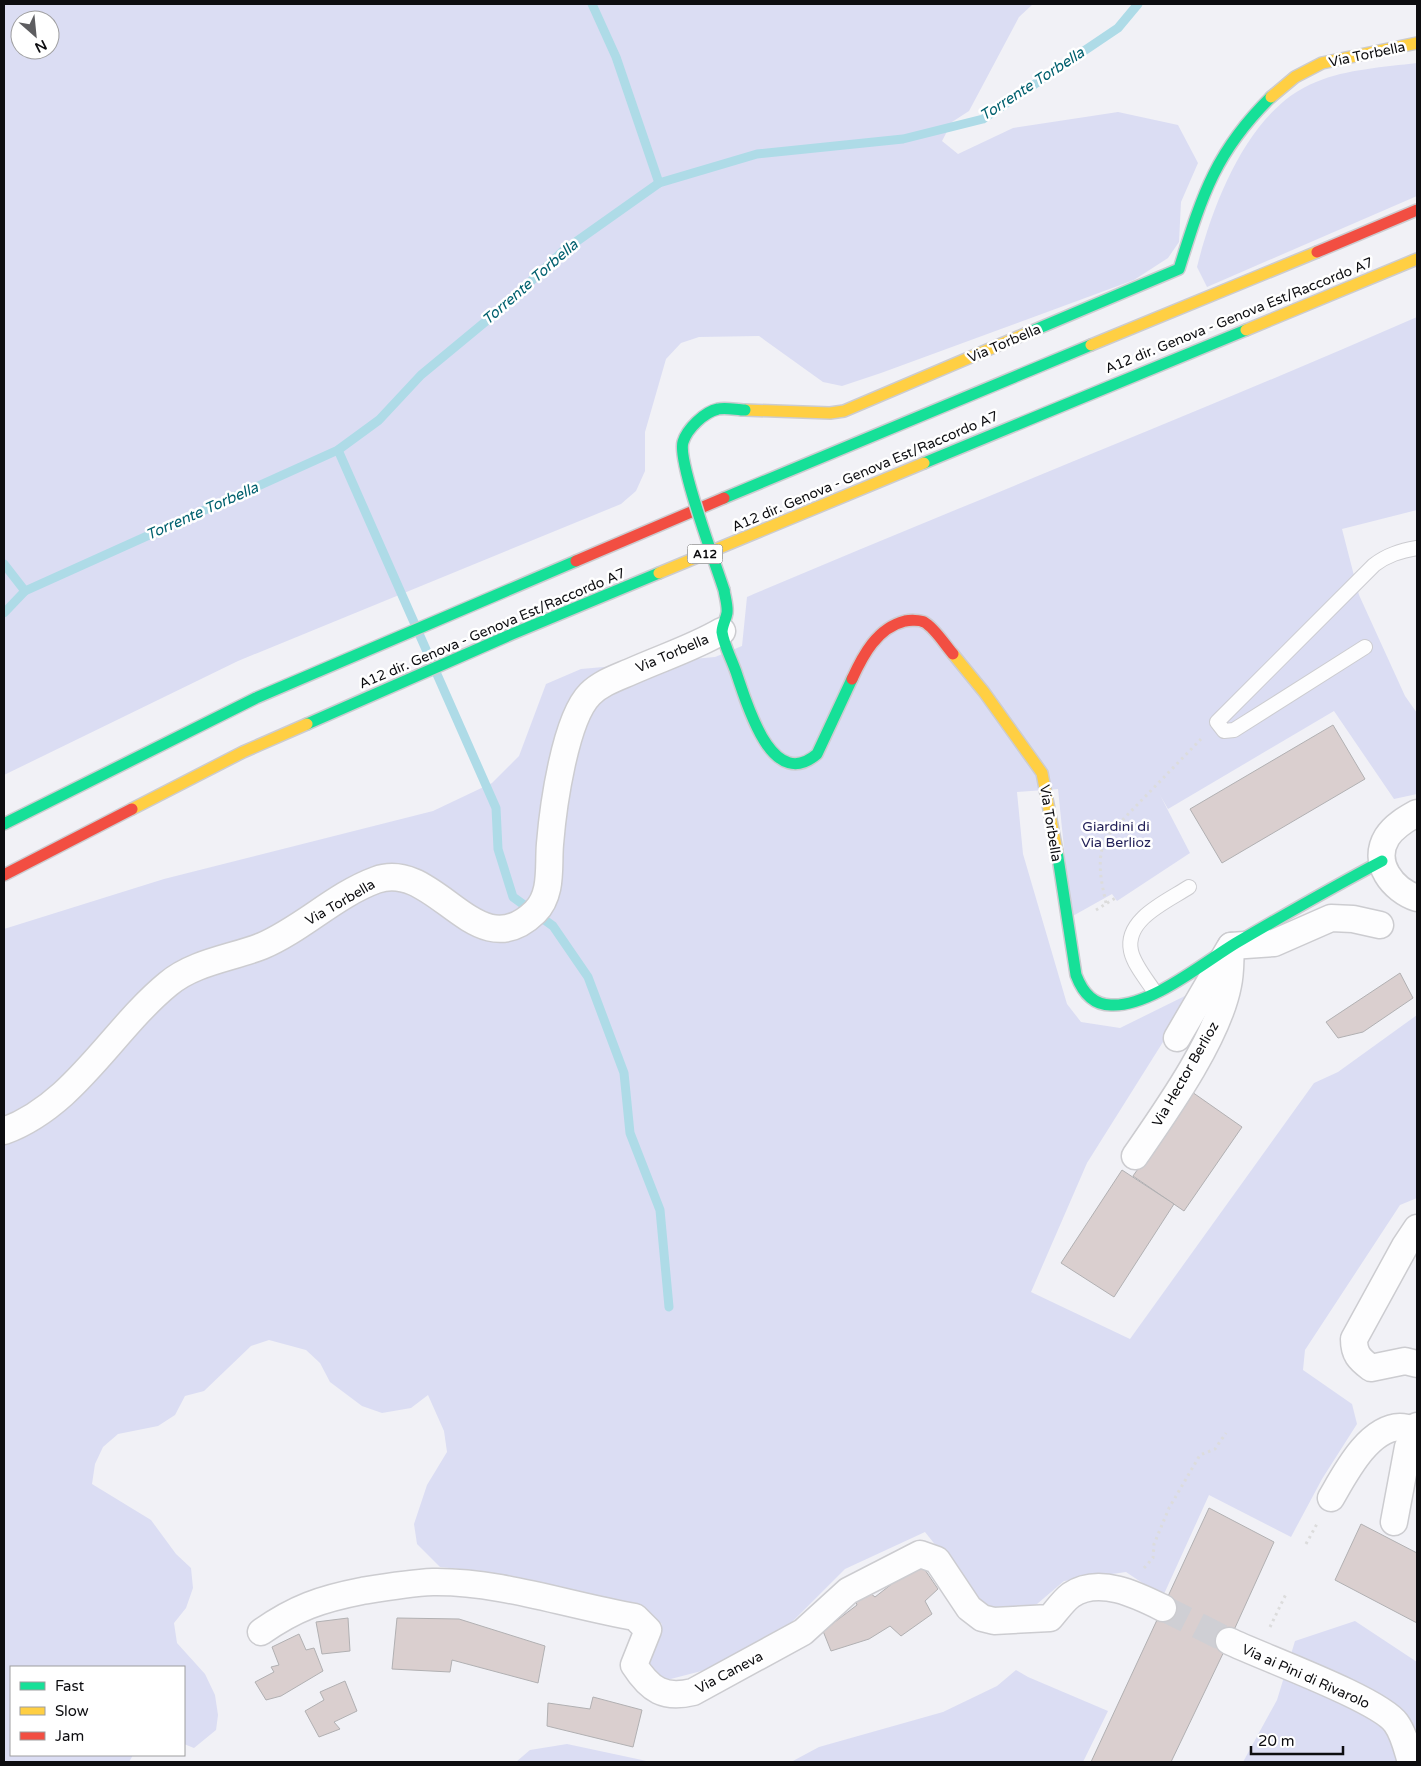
<svg xmlns="http://www.w3.org/2000/svg" width="1421" height="1766" font-family="'Varela Round',sans-serif">
<style>
.green{fill:#dbddf3;fill-rule:evenodd}
.lines{fill:none;stroke-linecap:round;stroke-linejoin:round}
.stream{stroke:#aedbe7;stroke-width:9}
.building{fill:#dacfcf;stroke:#b1b0b2}
.street-tunnel{stroke:#cfcfd4;stroke-width:26;stroke-dasharray:26 13;stroke-linecap:butt}
.lane-casing{stroke:#ccccd0;stroke-width:16}
.street-casing{stroke:#ccccd0;stroke-width:29}
.fast-casing{stroke:#ccccd0;stroke-width:14}
.slow-casing{stroke:#ccccd0;stroke-width:14}
.jam-casing{stroke:#ccccd0;stroke-width:14}
.path{stroke:#dcdcdc;stroke-width:3;stroke-dasharray:2.5 4;stroke-linecap:butt}
.lane{stroke:#fdfdfe;stroke-width:14}
.street{stroke:#fdfdfe;stroke-width:26}
.fast{stroke:#16e098;stroke-width:11}
.slow{stroke:#ffcf43;stroke-width:11}
.jam{stroke:#f24e42;stroke-width:11}
.fast-bridge-casing{stroke:#ccccd0;stroke-width:14;stroke-linecap:butt}
.fast-bridge{stroke:#16e098;stroke-width:11}
.labels{text-anchor:middle;stroke-width:5;stroke-linejoin:round;paint-order:stroke}
.shield{fill:#fff;stroke:#565658;stroke-width:1}
.shield-label{font-size:12px;font-weight:bold;fill:#0d0d10}
.street-label{font-size:14px;fill:#0d0d10;stroke:#fff}
.park-label{font-size:14px;fill:#222058;stroke:#fff}
.water-label{font-size:15px;font-style:italic;fill:#00606e;stroke:#fff}
</style>
<rect width="100%" height="100%" fill="#f1f1f6"/>
<g class="green">
<path d="M4,4H1033L1019,17L969,111L952,122L942,141L958,154L1013,128L1118,112L1178,125L1198,163L1181,202L1179,242L1168,258L1134,280L881,373L842,386L823,382L759,336L699,337L681,343L666,359L645,432V471L636,491L621,504L238,661L4,775ZM20,20H50V50H20Z"/>
<path d="M1417,63V196L1207,287L1197,267C1213,203 1249,108 1316,82C1347,69 1385,67 1417,63Z"/>
<path d="M1417,317V510L1342,529L1359,595L1405,696L1417,713V794L1394,799L1334,711L1168,809L1160,795L1190,853L1117,901L1112,894L1071,917L1058,789L1017,792L1023,854L1067,1004L1081,1022L1120,1028L1195,991L1087,1163L1031,1292L1130,1339L1314,1083L1338,1072L1417,1015V1198L1400,1205L1305,1350L1303,1370L1352,1404L1357,1424L1322,1479L1291,1537L1209,1495L1164,1594L1147,1586L1126,1572L1064,1581L1037,1604L1006,1617L985,1607L925,1532L845,1569L783,1631L713,1668L663,1681L644,1668L662,1624L639,1607L480,1571L440,1567L417,1544L414,1524L427,1485L447,1452L444,1431L428,1395L411,1408L382,1413L362,1406L330,1382L320,1363L306,1350L269,1340L251,1346L204,1391L185,1396L175,1415L158,1426L118,1434L103,1447L95,1464L92,1484L151,1520L176,1554L191,1568L193,1588L186,1608L174,1623L177,1643L205,1674L215,1695L218,1715L216,1730L194,1748L184,1744V1667H11V1755H133L129,1762H4V929L164,879L433,811L492,783L519,756L546,684L581,669L715,657L742,646L747,597C970,502 1195,414 1417,317Z"/>
<polygon points="1355,1621 1417,1662 1417,1762 1243,1762 1277,1700 1295,1641"/>
<polygon points="1016,1670 1028,1677 1108,1711 1083,1762 791,1762 819,1747 943,1712 997,1686"/>
<polygon points="567,1744 642,1760 650,1762 516,1762 530,1750"/>
</g>
<g class="lines">
<g class="stream">
<polyline points="592,4 616,57 659,183"/>
<polyline points="338,450 496,808 498,849 513,897 553,926 588,977 624,1073 630,1133 660,1210 669,1307"/>
<polyline points="4,564 25,591"/>
<polyline points="4,613 25,591 338,450 379,420 421,375 508,303 563,251 659,183 757,154 903,139 983,119 1118,28 1138,4"/>
</g>
</g>
<g class="building">
<polygon points="1333,725 1365,779 1222,863 1190,809"/>
<polygon points="1400,973 1413,998 1363,1032 1338,1038 1326,1022"/>
<polygon points="1192,1092 1242,1127 1184,1211 1133,1176"/>
<polygon points="1122,1170 1174,1204 1114,1297 1061,1263"/>
<polygon points="1209,1508 1274,1542 1229,1641 1171,1762 1091,1762"/>
<polygon points="1361,1524 1417,1553 1417,1623 1335,1580"/>
<polygon points="923,1567 938,1589 925,1601 932,1614 901,1636 890,1626 869,1639 831,1651 823,1631 857,1605 854,1596 865,1589 875,1597 902,1576"/>
<polygon points="348,1618 350,1651 322,1654 316,1622"/>
<polygon points="397,1618 459,1619 545,1646 538,1683 452,1660 450,1672 392,1669"/>
<polygon points="299,1634 306,1650 314,1648 323,1671 281,1696 266,1700 255,1682 274,1672 271,1667 279,1665 272,1647"/>
<polygon points="345,1681 357,1711 334,1722 340,1729 319,1737 305,1711 324,1700 320,1692"/>
<polygon points="593,1697 642,1710 633,1747 547,1726 548,1703 590,1709"/>
</g>
<g class="lines">
<polyline class="street-tunnel" points="1163,1608 1229,1641"/>
<g class="lane-casing">
<g id="lane">
<path d="M1365,647L1234,730L1224,731L1217,722L1374,565C1387,555 1400,551 1417,548"/>
<path d="M1154,991C1147,980 1134,965 1131,951C1124,919 1168,901 1189,887"/>
</g>
</g>
<g class="street-casing">
<g id="street">
<path d="M1417,813C1406,819 1394,826 1387,837C1371,863 1393,890 1417,898"/>
<polyline points="1231,946 1274,943 1331,918 1353,919 1380,925"/>
<polyline points="1177,1038 1229,949"/>
<path d="M4,1131C75,1105 112,1030 168,984C194,962 232,958 262,946C302,929 335,895 376,880C436,858 476,970 535,912C553,894 548,866 550,844C553,807 565,719 590,694C601,683 616,678 630,672C661,658 693,648 722,631"/>
<path d="M1135,1156C1166,1111 1218,1038 1228,985C1231,972 1230,959 1231,946"/>
<path d="M1417,1228L1405,1246L1354,1339C1354,1354 1359,1359 1371,1368L1405,1361L1417,1364"/>
<path d="M1331,1498C1345,1474 1368,1428 1400,1427C1405,1427 1410,1429 1415,1429"/>
<polyline points="1394,1522 1408,1447 1417,1426"/>
<path d="M261,1632C295,1608 321,1599 362,1591C386,1587 409,1583 433,1582C500,1581 570,1606 635,1617L648,1630L634,1665C650,1690 664,1699 693,1692L803,1632L848,1591L920,1554L937,1560L969,1608L982,1618L994,1621L1050,1618C1057,1610 1063,1601 1071,1595C1099,1576 1137,1595 1163,1608"/>
<path d="M1229,1641C1262,1657 1379,1699 1396,1723C1404,1734 1407,1749 1411,1762"/>
</g>
</g>
<g class="fast-casing">
<g id="fast">
<path d="M1025,334L1179,269C1202,196 1215,152 1271,97"/>
<polyline points="924,463 1246,330"/>
<polyline points="724,498 1091,345"/>
<path d="M724,590C725,597 728,606 727,613C726,619 722,626 722,632C724,646 733,662 737,675C747,704 772,793 817,754L852,679"/>
<polyline points="307,724 512,634 659,573"/>
<polyline points="4,824 256,698 576,561"/>
<path d="M1057,851L1076,975C1082,991 1092,1005 1111,1005C1150,1007 1203,963 1236,943C1284,915 1333,887 1382,861"/>
</g>
</g>
<g class="slow-casing">
<g id="slow">
<polyline points="1271,97 1295,77 1322,63 1417,43"/>
<polyline points="1246,330 1417,259"/>
<polyline points="1091,345 1317,252"/>
<polyline points="745,410 830,413 844,411 1025,334"/>
<polyline points="659,573 924,463"/>
<polyline points="953,654 984,692 1042,773 1057,851"/>
<polyline points="132,809 243,752 307,724"/>
</g>
</g>
<g class="jam-casing">
<g id="jam">
<polyline points="1317,252 1417,210"/>
<polyline points="576,561 724,498"/>
<path d="M852,679C863,655 877,628 905,621C910,620 920,620 924,622C935,628 945,645 953,654"/>
<polyline points="4,875 132,809"/>
</g>
</g>
<g class="path">
<path d="M1106,903C1101,880 1096,860 1106,837L1201,739"/>
<polyline points="1096,910 1117,897"/>
<polyline points="1306,1544 1318,1522"/>
<polyline points="1144,1568 1153,1558 1154,1544 1169,1508 1200,1455 1215,1449 1226,1433"/>
<polyline points="1270,1627 1286,1594"/>
</g>
<use href="#lane" class="lane"/>
<use href="#street" class="street"/>
<use href="#fast" class="fast"/>
<use href="#slow" class="slow"/>
<use href="#jam" class="jam"/>
<g class="fast-bridge-casing">
<path id="fast-bridge" d="M724,590C716,565 677,461 683,442C687,429 704,412 718,409C726,407 737,410 745,410"/>
</g>
<use href="#fast-bridge" class="fast-bridge"/>
</g>
<g class="labels">
<rect class="shield" x="687.5" y="544.5" width="35" height="19" rx="4"/>
<g class="shield-label">
<text x="705" y="558">A12</text>
</g>
<g class="street-label">
<text transform="translate(1367 54) rotate(-12)" y="5">Via Torbella</text>
<text transform="translate(1239 315) rotate(-22)" y="5">A12 dir. Genova - Genova Est/Raccordo A7</text>
<text transform="translate(1004 343) rotate(-23)" y="5">Via Torbella</text>
<text transform="translate(865 471) rotate(-23)" y="5">A12 dir. Genova - Genova Est/Raccordo A7</text>
<text transform="translate(492 628) rotate(-23)" y="5">A12 dir. Genova - Genova Est/Raccordo A7</text>
<text transform="translate(672 653) rotate(-23)" y="5">Via Torbella</text>
<text transform="translate(1051 823) rotate(81)" y="5">Via Torbella</text>
<text transform="translate(340 902) rotate(-30)" y="5">Via Torbella</text>
<text transform="translate(1185 1074) rotate(-60)" y="5">Via Hector Berlioz</text>
<text transform="translate(729 1672) rotate(-28)" y="5">Via Caneva</text>
<text transform="translate(1306 1676) rotate(24)" y="5">Via ai Pini di Rivarolo</text>
</g>
<g class="park-label">
<text x="1116" y="831">Giardini di<tspan x="1116" dy="16">Via Berlioz</tspan></text>
</g>
<g class="water-label">
<text transform="translate(1032 84) rotate(-33)" y="5">Torrente Torbella</text>
<text transform="translate(530 282) rotate(-41)" y="5">Torrente Torbella</text>
<text transform="translate(202 511) rotate(-24)" y="5">Torrente Torbella</text>
</g>
</g>
<rect width="1421" height="1766" fill="none" stroke="#0d0d10" stroke-width="10"/>
<rect x="10" y="1666" width="175" height="90" fill="#ffffff" stroke="#9e9e9f"/>
<rect x="20" y="1682" width="25" height="8" fill="#16e098" stroke="#9e9e9f"/>
<text x="55" y="1691" font-size="15" fill="#0d0d10">Fast</text>
<rect x="20" y="1707" width="25" height="8" fill="#ffcf43" stroke="#9e9e9f"/>
<text x="55" y="1716" font-size="15" fill="#0d0d10">Slow</text>
<rect x="20" y="1732" width="25" height="8" fill="#f24e42" stroke="#9e9e9f"/>
<text x="55" y="1741" font-size="15" fill="#0d0d10">Jam</text>
<g transform="translate(35 35) rotate(153)"><circle r="24" fill="#ffffff" stroke="#9e9e9f"/>
<path d="M0-4L9 19L0 12L-9 19Z" fill="#5d5d60"/>
<text y="-8" font-size="14" font-weight="bold" text-anchor="middle" fill="#0d0d10">N</text>
</g>
<path d="M1251 1746v8h92v-8" fill="none" stroke="#0d0d10" stroke-width="2.5"/>
<text x="1258" y="1746" font-size="15" fill="#0d0d10" stroke="#ffffff" stroke-width="4" paint-order="stroke">20 m</text>
</svg>
